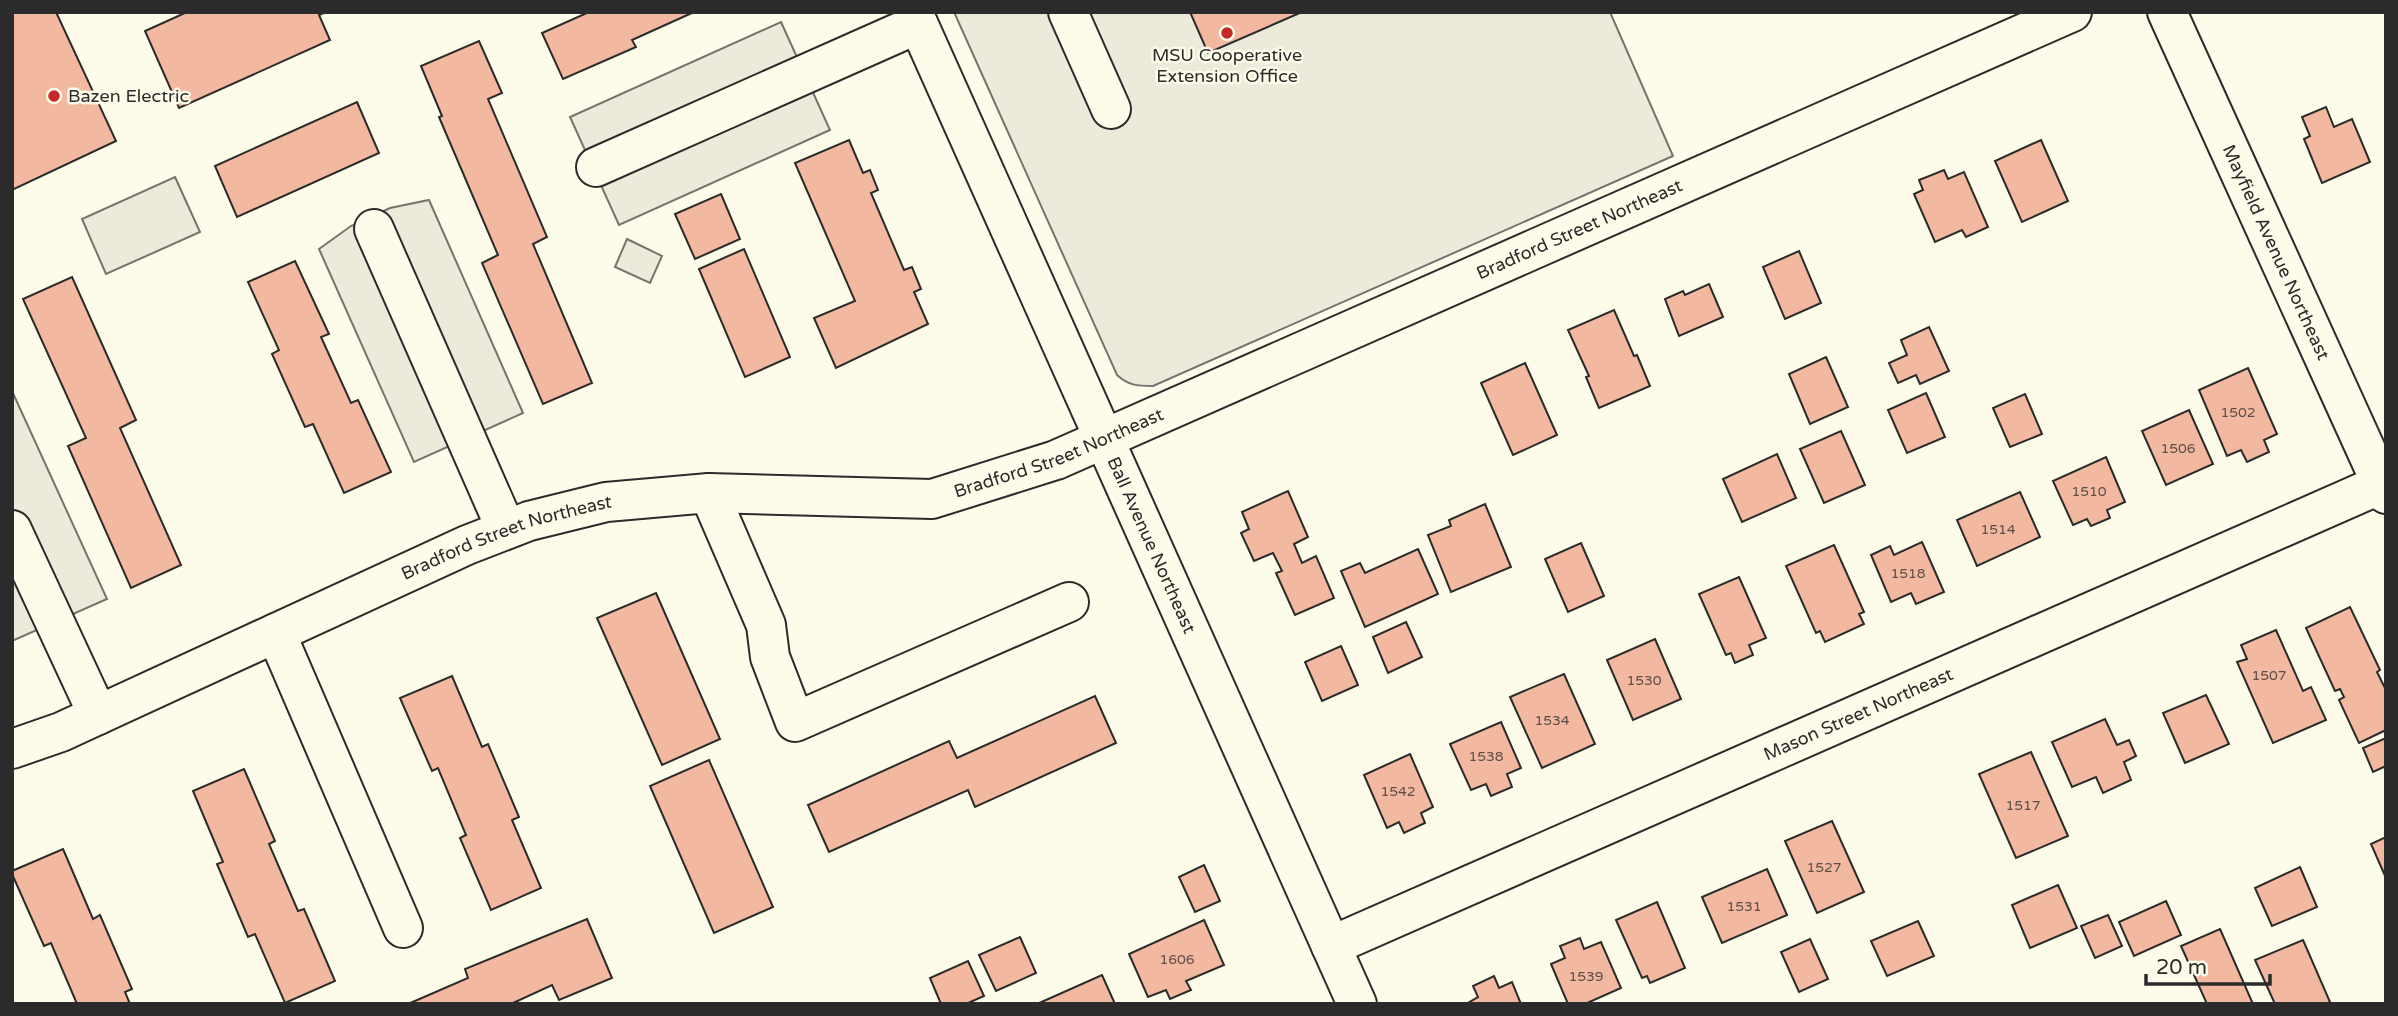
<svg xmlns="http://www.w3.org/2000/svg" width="2398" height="1016" font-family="'Varela Round',sans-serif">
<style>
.green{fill:#ecebdb;stroke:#74746e;stroke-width:2}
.parking{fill:#eceadb;stroke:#74746e;stroke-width:2}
.building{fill:#f2b8a0;stroke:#2b2b2b;stroke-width:2}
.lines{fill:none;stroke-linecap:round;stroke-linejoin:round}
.minor-casing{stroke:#2b2b2b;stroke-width:42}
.minor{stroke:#fdfbea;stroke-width:38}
.poi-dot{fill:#c62828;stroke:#fdfbea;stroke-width:2.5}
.labels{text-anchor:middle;stroke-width:5;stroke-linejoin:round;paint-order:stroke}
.number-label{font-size:14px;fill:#5d4e48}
.poi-label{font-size:18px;fill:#2b2b2b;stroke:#fdfbea}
.street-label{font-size:18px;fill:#2b2b2b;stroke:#fdfbea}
</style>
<rect width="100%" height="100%" fill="#fdfbea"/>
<g class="green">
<path d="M954,12H1610L1673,156L1153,386C1138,386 1129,386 1117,375Z"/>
<polygon points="175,177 200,232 106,274 82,219"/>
<polygon points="627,239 662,256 650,283 615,267"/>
</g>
<g class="parking">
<polygon points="781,22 830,130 619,225 570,117"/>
<polygon points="429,200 523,413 414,462 319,249 351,226 390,208"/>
<polygon points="12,391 107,599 12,641"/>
</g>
<g class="building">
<polygon points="12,12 56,12 116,141 12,190"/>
<polygon points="187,12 326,12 319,15 330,40 179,108 145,31"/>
<polygon points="589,12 694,12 632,40 636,47 563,79 542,33"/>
<polygon points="1190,12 1302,12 1208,53"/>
<polygon points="479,41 502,93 488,99 547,237 533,244 592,383 543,404 482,263 498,255 439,117 442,116 421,66"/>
<polygon points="357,102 379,153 237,217 215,166"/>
<polygon points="2326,107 2334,127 2352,119 2370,162 2322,183 2304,139 2310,136 2302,117"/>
<polygon points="849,140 863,173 870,170 878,190 871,193 904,270 912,267 921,289 914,292 928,324 836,368 814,318 855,301 795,163"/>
<polygon points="2041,140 2068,201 2022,222 1995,161"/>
<polygon points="1944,170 1948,179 1964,172 1988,227 1966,237 1962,230 1935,242 1914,194 1923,190 1919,180"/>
<polygon points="721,194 740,239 695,259 675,214"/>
<polygon points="744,249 790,357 745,377 699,269"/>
<polygon points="1799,251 1821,303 1785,319 1763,267"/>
<polygon points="295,261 329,334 321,337 351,403 358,400 391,472 344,493 313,424 305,427 272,354 279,350 248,282"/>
<polygon points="72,277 136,420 120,428 181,565 131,588 68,446 86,438 23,299"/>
<polygon points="1709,284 1723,317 1679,336 1665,299 1683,291 1685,295"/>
<polygon points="1614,310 1634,356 1637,355 1650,386 1599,408 1586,377 1589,376 1568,330"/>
<polygon points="1929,327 1949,371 1920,384 1916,375 1898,383 1889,363 1907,355 1901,340"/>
<polygon points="1826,357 1848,407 1810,424 1789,374"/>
<polygon points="1525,363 1557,435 1513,455 1481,383"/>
<polygon points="2248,368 2277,434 2264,440 2269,452 2247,462 2241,450 2227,456 2199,390"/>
<polygon points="1926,393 1945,437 1907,453 1888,410"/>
<polygon points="2025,394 2042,434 2010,447 1993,408"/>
<polygon points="2189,410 2213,464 2166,485 2142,431"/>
<polygon points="1841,431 1865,485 1824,503 1800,449"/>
<polygon points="1777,454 1796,498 1742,522 1723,479"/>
<polygon points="2106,457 2125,502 2107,510 2110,518 2091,526 2087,519 2073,525 2053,481"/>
<polygon points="1288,491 1308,537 1294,544 1302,563 1316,556 1334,598 1295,615 1276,573 1282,571 1273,553 1254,561 1241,533 1249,529 1242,512"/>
<polygon points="2020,492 2040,537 1977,566 1957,520"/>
<polygon points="1485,504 1511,567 1451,592 1428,535 1451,526 1449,520"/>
<polygon points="1922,542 1944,592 1916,604 1911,593 1891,602 1871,555 1890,546 1894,555"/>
<polygon points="1581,543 1604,596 1568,612 1545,559"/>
<polygon points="1834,545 1864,612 1859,614 1864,624 1825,642 1820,631 1816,633 1786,566"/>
<polygon points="1418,549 1438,594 1365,627 1341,571 1360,563 1365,573"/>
<polygon points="1739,577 1766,638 1749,645 1753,655 1735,663 1731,653 1726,655 1699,594"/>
<polygon points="656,593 720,739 662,765 597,618"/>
<polygon points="2350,607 2380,670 2377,672 2386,690 2386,730 2359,743 2339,700 2344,697 2340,689 2335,691 2306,628"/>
<polygon points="1406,622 1422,657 1388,673 1373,637"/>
<polygon points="2276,630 2303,691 2311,687 2326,720 2273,743 2237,662 2247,659 2241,645"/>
<polygon points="1655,639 1681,699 1633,720 1607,660"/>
<polygon points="1341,646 1358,685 1322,701 1305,662"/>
<polygon points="1564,674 1595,744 1542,768 1510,697"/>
<polygon points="452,676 482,747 488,744 519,817 512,820 541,888 491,910 460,838 466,835 438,768 432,771 400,698"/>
<polygon points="2206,695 2229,744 2185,763 2163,713"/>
<polygon points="1095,696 1116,743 975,807 968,790 829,852 808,805 949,741 957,758"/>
<polygon points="2105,719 2117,745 2129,740 2136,756 2124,762 2131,780 2103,793 2096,777 2072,787 2052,742"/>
<polygon points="1501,722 1521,768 1507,774 1512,787 1491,796 1486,784 1471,790 1450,744"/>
<polygon points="2386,738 2386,766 2373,772 2363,748"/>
<polygon points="2031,752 2068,836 2016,858 1979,774"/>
<polygon points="1410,754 1433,807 1421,813 1425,823 1404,833 1399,822 1387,828 1364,775"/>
<polygon points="709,760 773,907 714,933 650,786"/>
<polygon points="244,769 275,841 269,844 298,911 304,909 335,981 285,1003 255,934 248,937 217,864 223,862 193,791"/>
<polygon points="1832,821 1864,892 1817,913 1785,841"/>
<polygon points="2386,837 2386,878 2371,844"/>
<polygon points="63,849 93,919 100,915 132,989 125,992 130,1004 77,1004 51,943 44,946 12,874 12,871"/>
<polygon points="1204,865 1220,901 1195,912 1179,877"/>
<polygon points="2300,867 2317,907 2272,926 2255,888"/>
<polygon points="1767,869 1787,915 1722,943 1702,897"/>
<polygon points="2058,885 2077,928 2030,948 2012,905"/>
<polygon points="2166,901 2181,935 2134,956 2119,922"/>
<polygon points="1657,902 1685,968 1650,983 1647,976 1642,978 1616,920"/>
<polygon points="2108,915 2122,946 2095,958 2081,926"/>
<polygon points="587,919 612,978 559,1000 552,985 511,1004 408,1004 468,978 465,969"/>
<polygon points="1204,920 1224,965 1186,981 1191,990 1170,999 1166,990 1148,997 1129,954"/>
<polygon points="1918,921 1934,956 1887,976 1871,941"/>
<polygon points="2220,929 2253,1004 2207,1004 2181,946"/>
<polygon points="1020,937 1036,973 996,991 979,955"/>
<polygon points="1580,938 1584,949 1601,942 1621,988 1585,1004 1568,1004 1551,964 1565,958 1560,946"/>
<polygon points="1810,939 1828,979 1799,992 1781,952"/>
<polygon points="2303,940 2330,1002 2326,1004 2275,1004 2255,960"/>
<polygon points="968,961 984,996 966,1004 941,1004 930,978"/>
<polygon points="1102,975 1115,1004 1037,1004"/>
<polygon points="1494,976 1499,988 1512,982 1521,1004 1466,1004 1478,997 1473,986"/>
</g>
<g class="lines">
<g class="minor-casing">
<g id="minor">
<path id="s1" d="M913,12L1357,1004"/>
<polyline points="1068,12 1111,109"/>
<path id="s2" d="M2167,12L2386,494"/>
<polyline points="596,167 918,24"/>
<polyline points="374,229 506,529"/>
<polyline points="709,493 766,625 770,657 795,722 1069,602"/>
<polyline points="12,530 98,715"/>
<polyline points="276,633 403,928"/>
<path id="s3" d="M12,749L61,732L467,545L529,521L606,502L709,493L932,499L1056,460L2072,12"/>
<path id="s4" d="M1331,946L2386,482"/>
</g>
</g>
<use href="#minor" class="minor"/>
</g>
<g class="poi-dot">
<circle cx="1227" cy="33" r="7"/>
<circle cx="54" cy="96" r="7"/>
</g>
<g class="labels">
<g class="number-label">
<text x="2238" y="417">1502</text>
<text x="2178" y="453">1506</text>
<text x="2089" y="496">1510</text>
<text x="1998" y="534">1514</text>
<text x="1908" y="578">1518</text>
<text x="2269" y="680">1507</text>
<text x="1644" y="685">1530</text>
<text x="1552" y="725">1534</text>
<text x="1486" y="761">1538</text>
<text x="1398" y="796">1542</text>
<text x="2023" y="810">1517</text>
<text x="1824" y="872">1527</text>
<text x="1744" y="911">1531</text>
<text x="1177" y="964">1606</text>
<text x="1586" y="981">1539</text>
</g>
<g class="poi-label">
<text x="1227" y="61">MSU Cooperative<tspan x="1227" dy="21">Extension Office</tspan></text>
<text x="68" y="102" text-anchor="start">Bazen Electric</text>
</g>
<g class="street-label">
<text dy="6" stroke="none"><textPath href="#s3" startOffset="1673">Bradford Street Northeast</textPath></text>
<text dy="6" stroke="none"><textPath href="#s2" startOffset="264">Mayfield Avenue Northeast</textPath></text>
<text dy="6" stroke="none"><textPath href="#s3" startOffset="1106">Bradford Street Northeast</textPath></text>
<text dy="6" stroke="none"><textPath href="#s3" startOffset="539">Bradford Street Northeast</textPath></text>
<text dy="6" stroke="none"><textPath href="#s1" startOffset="584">Ball Avenue Northeast</textPath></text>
<text dy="6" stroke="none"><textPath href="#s4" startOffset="576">Mason Street Northeast</textPath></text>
</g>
</g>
<rect width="2398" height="1016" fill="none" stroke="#2b2b2b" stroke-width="28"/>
<path d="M2146 974v10h124v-10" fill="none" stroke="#2b2b2b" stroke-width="3.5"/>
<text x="2156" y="974" font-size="21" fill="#2b2b2b" stroke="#fdfbea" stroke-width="5" paint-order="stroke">20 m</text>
</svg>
